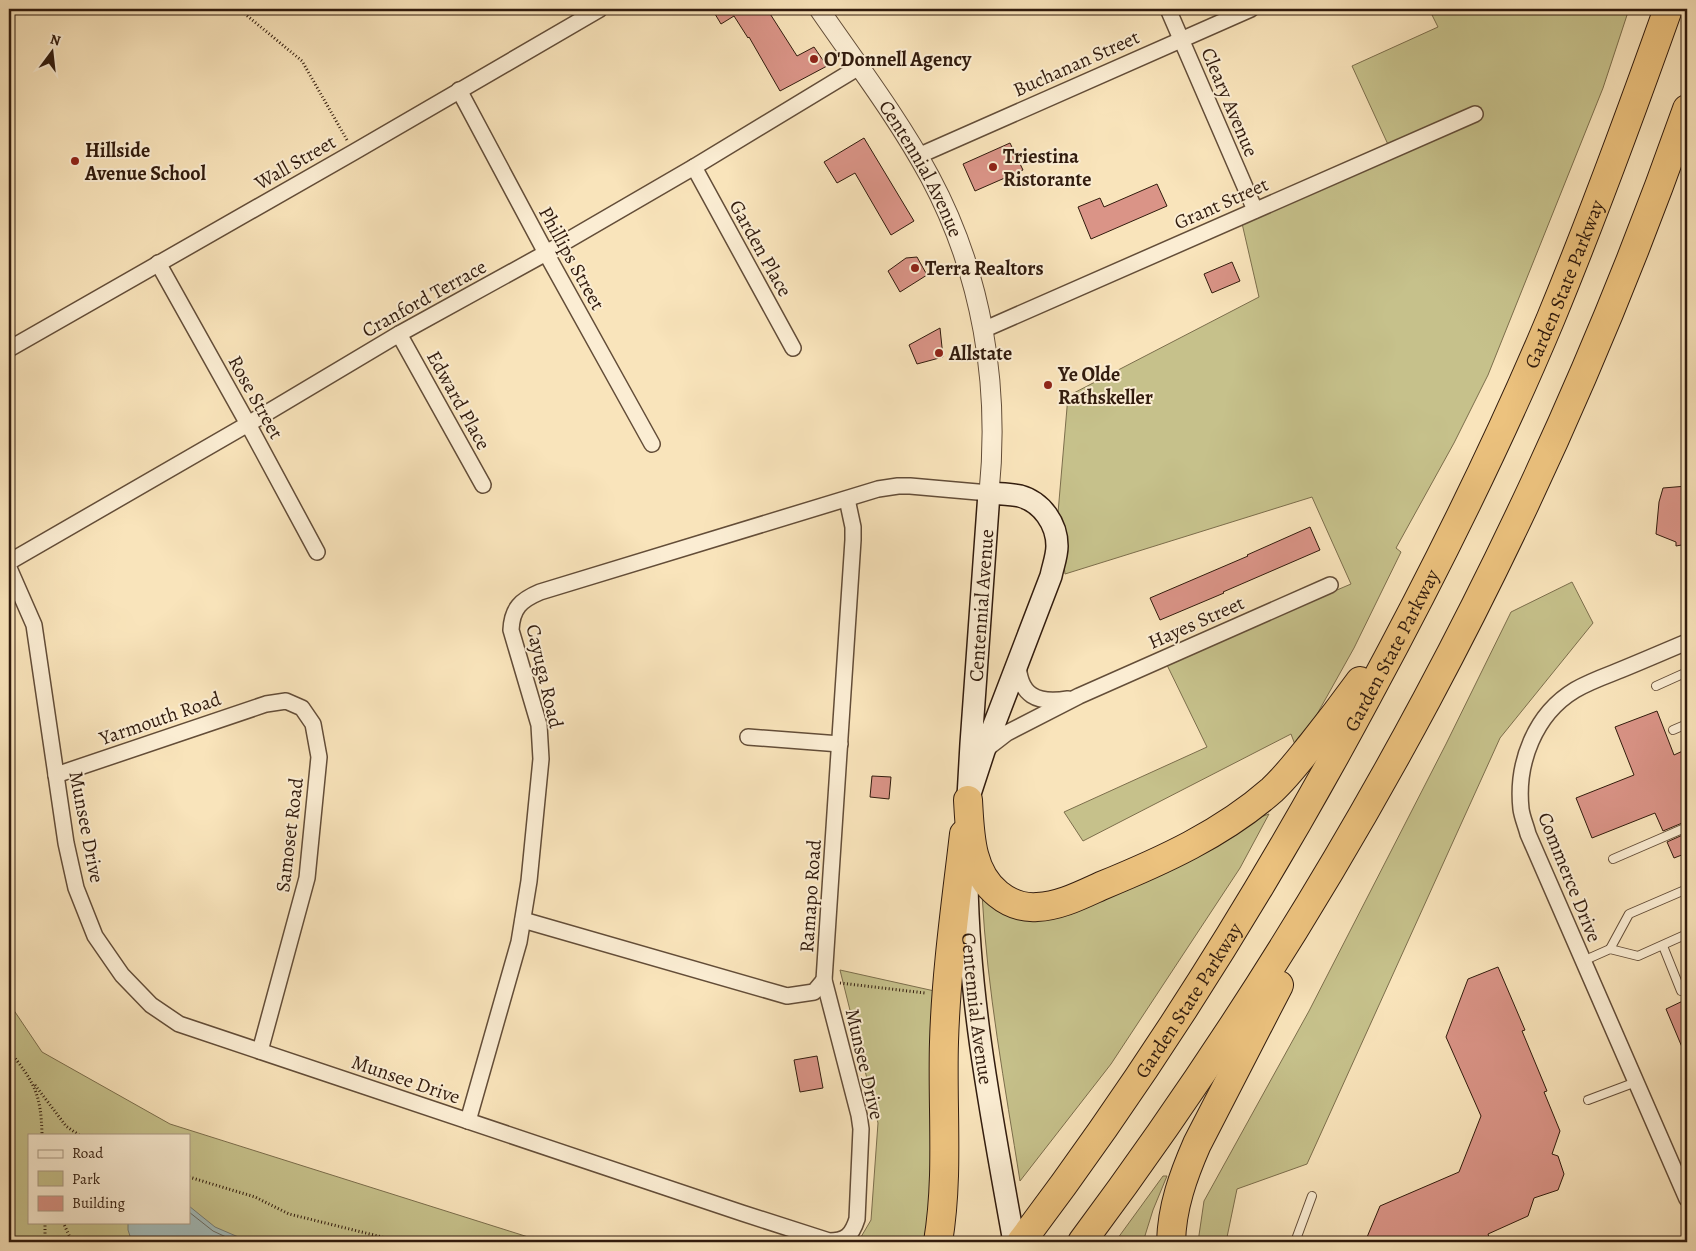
<svg xmlns="http://www.w3.org/2000/svg" width="1696" height="1251" font-family="Alegreya,serif">
<style>
.green{fill:#c6c18b;stroke:#7c6e4c;fill-rule:evenodd}
.water{fill:#a3bcbb;stroke:#757c75}
.lines{fill:none;stroke-linecap:round;stroke-linejoin:round}
.shore{stroke:#6a6c64;stroke-width:1}
.building{fill:#da9487;stroke:#311b0d}
.service-casing{stroke:#634d38;stroke-width:10}
.minor-casing{stroke:#634d38;stroke-width:18}
.tertiary-casing{stroke:#634d38;stroke-width:21}
.secondary-casing{stroke:#311b0d;stroke-width:24}
.motorway-casing{stroke:#311b0d;stroke-width:30}
.path{stroke:#311b0d;stroke-width:3;stroke-dasharray:1 2.5;stroke-linecap:butt}
.service{stroke:#fbedd3;stroke-width:8}
.minor{stroke:#fbedd3;stroke-width:15}
.tertiary{stroke:#fbedd3;stroke-width:19}
.secondary{stroke:#fbedd3;stroke-width:21}
.motorway{stroke:#ecc27e;stroke-width:28}
.poi-dot{fill:#8f2418;stroke:#fbedd3;stroke-width:2}
.labels{text-anchor:middle;stroke-width:4;stroke-linejoin:round;paint-order:stroke}
.poi-label{font-size:20px;font-weight:bold;fill:#311b0d;stroke:#fbedd3;text-anchor:start}
.street-label{font-size:20px;fill:#311b0d;stroke:#fbedd3}
</style>
<rect width="100%" height="100%" fill="#f9e4bb"/>
<filter id="stains"><feTurbulence type="fractalNoise" baseFrequency=".004" numOctaves="4"/><feColorMatrix values="0 0 0 0 .2 0 0 0 0 .09 0 0 0 0 .02 0 0 0 .5 -.17"/></filter>
<radialGradient id="worn" r=".72"><stop offset=".6" stop-color="#630" stop-opacity="0"/><stop offset="1" stop-color="#630" stop-opacity=".3"/></radialGradient>
<g class="green">
<polygon points="1429,9 1629,9 1603,88 1488,375 1454,443 1396,548 1401,552 1354,648 1297,750 1291,734 1083,841 1064,812 1207,747 1166,663 1351,584 1312,497 1065,574 1058,513 1068,396 1259,297 1241,219 1391,151 1352,66 1438,27"/>
<polygon points="1572,582 1593,623 1500,738 1307,1164 1237,1189 1226,1242 1198,1242 1204,1201 1309,1011 1446,744 1511,612"/>
<path d="M1269,814L1240,868L1111,1064L1020,1181C1005,1086 987,990 982,894L1006,908Z"/>
<polygon points="840,970 939,992 929,1219 923,1242 858,1242 871,1220 878,1123"/>
<path d="M9,1003L42,1052L170,1124L544,1242H9ZM29,1135H189V1222H29Z"/>
<polygon points="1163,1176 1167,1176 1153,1210 1143,1242 1115,1242"/>
</g>
<polygon class="water" points="189,1206 215,1227 250,1242 132,1242 128,1230 128,1222 189,1222"/>
<g class="lines">
<polyline class="shore" points="189,1212 213,1231 237,1242"/>
</g>
<g class="building">
<polygon points="724,9 767,9 797,56 814,47 827,66 780,91 749,37 748,38 734,16 721,24 715,14"/>
<polygon points="864,138 914,221 891,235 855,173 837,183 824,162"/>
<polygon points="1010,143 1023,170 975,191 963,164"/>
<polygon points="1157,184 1167,206 1091,239 1078,207 1100,198 1104,207"/>
<polygon points="917,257 927,275 900,292 888,271 906,258"/>
<polygon points="1232,262 1240,281 1212,293 1204,274"/>
<polygon points="940,328 943,357 917,364 909,345"/>
<polygon points="1687,486 1687,544 1676,546 1676,542 1656,534 1659,502 1663,488"/>
<polygon points="1310,527 1320,550 1223,592 1224,593 1160,620 1150,598 1248,556 1247,555"/>
<polygon points="1657,711 1674,755 1687,749 1687,821 1663,831 1655,813 1592,838 1576,798 1634,775 1615,727"/>
<polygon points="872,776 891,777 889,799 870,797"/>
<polygon points="1687,833 1687,853 1674,858 1667,842"/>
<polygon points="1498,967 1525,1030 1522,1031 1547,1091 1544,1092 1560,1131 1552,1154 1558,1156 1564,1174 1558,1190 1534,1198 1528,1216 1488,1234 1489,1237 1476,1242 1365,1242 1380,1206 1459,1172 1481,1116 1446,1037 1468,979"/>
<polygon points="1687,999 1687,1059 1666,1009"/>
<polygon points="817,1056 823,1088 800,1092 794,1060"/>
</g>
<g class="lines">
<g class="service-casing">
<g id="service">
<polyline points="1656,686 1687,672"/>
<polyline points="1673,730 1687,724"/>
<polyline points="1613,859 1687,827"/>
<polyline points="1663,946 1681,991"/>
<polyline points="1610,949 1629,914 1687,889"/>
<polyline points="1583,961 1610,949 1638,956 1687,934"/>
<polyline points="1588,1100 1636,1082"/>
<polyline points="1295,1242 1312,1196"/>
</g>
</g>
<g class="minor-casing">
<g id="minor">
<polyline points="1168,9 1255,210"/>
<polyline points="459,90 546,253 652,444"/>
<polyline points="918,156 1251,9"/>
<polyline points="694,167 793,348"/>
<polyline points="158,263 248,424 317,552"/>
<polyline points="983,330 1475,114"/>
<polyline points="399,334 483,485"/>
<polyline points="9,349 354,152 600,9"/>
<polyline points="9,562 248,424 399,334 546,253 694,167 859,67"/>
<path d="M9,568L34,625L66,843L76,888L95,936L122,975L151,1005L179,1024L742,1213L829,1241C846,1241 852,1235 857,1219L861,1129L859,1115L824,980L853,540V527L847,499"/>
<path d="M1687,642C1663,652 1638,663 1613,673C1600,678 1587,683 1575,690C1535,714 1516,763 1521,809C1522,817 1526,826 1528,834L1687,1199"/>
<path d="M1018,662C1019,696 1037,704 1068,699"/>
<polyline points="748,737 840,744"/>
<polyline points="985,750 1007,733 1079,696 1330,585"/>
<polyline points="56,775 266,704 286,701 302,708 313,724 319,757 307,878 260,1051"/>
<polyline points="523,920 787,996 814,992 824,980"/>
<path d="M468,1121L519,942L529,881L541,759L539,725L511,630C512,608 521,600 540,592L878,489L898,486H910L989,493"/>
</g>
</g>
<g class="tertiary-casing">
<g id="tertiary">
<path id="s1" d="M819,9C857,64 898,118 930,177C982,274 1000,384 989,493"/>
</g>
</g>
<g class="secondary-casing">
<g id="secondary">
<path id="s2" d="M967,815L971,744L989,493C1000,494 1011,494 1020,496C1042,502 1057,524 1057,546C1057,556 1053,566 1051,576L984,751L968,800"/>
<path id="s3" d="M967,883C969,1004 993,1124 1014,1242"/>
</g>
</g>
<g class="motorway-casing">
<g id="motorway">
<path d="M968,800C970,833 970,872 998,894C1009,903 1023,908 1037,907C1060,906 1081,895 1101,886C1162,861 1222,834 1272,790C1287,776 1299,760 1312,744C1328,724 1344,703 1360,681"/>
<path d="M938,1242C949,1176 942,1109 944,1042C946,972 956,903 964,834"/>
<path id="s4" d="M1021,1242C1151,1070 1265,887 1367,697C1434,573 1497,447 1551,318C1593,216 1631,113 1668,9"/>
<path d="M1082,1242C1339,897 1544,515 1687,109"/>
<path d="M1171,1242C1172,1207 1183,1176 1197,1144L1279,985"/>
</g>
</g>
<g class="path">
<polyline points="239,9 302,61 347,140"/>
<polyline points="840,983 925,993"/>
<path d="M9,1050C34,1083 41,1092 42,1135"/>
<polyline points="35,1085 66,1126 79,1135"/>
<polyline points="189,1177 255,1197 289,1214 402,1242"/>
<polyline points="45,1222 45,1242"/>
<polyline points="63,1222 72,1242"/>
</g>
<use href="#service" class="service"/>
<use href="#minor" class="minor"/>
<use href="#tertiary" class="tertiary"/>
<use href="#secondary" class="secondary"/>
<use href="#motorway" class="motorway"/>
</g>
<g class="poi-dot">
<circle cx="814" cy="59" r="5"/>
<circle cx="75" cy="161" r="5"/>
<circle cx="993" cy="167" r="5"/>
<circle cx="915" cy="268" r="5"/>
<circle cx="939" cy="353" r="5"/>
<circle cx="1048" cy="385" r="5"/>
</g>
<g class="labels">
<g class="poi-label">
<text x="824" y="66">O'Donnell Agency</text>
<text x="85" y="157">Hillside<tspan x="85" dy="23">Avenue School</tspan></text>
<text x="1003" y="163">Triestina<tspan x="1003" dy="23">Ristorante</tspan></text>
<text x="925" y="275">Terra Realtors</text>
<text x="949" y="360">Allstate</text>
<text x="1058" y="381">Ye Olde<tspan x="1058" dy="23">Rathskeller</tspan></text>
</g>
<g class="street-label">
<text transform="translate(1076 63) rotate(-24)" y="7">Buchanan Street</text>
<text transform="translate(1230 102) rotate(67)" y="7">Cleary Avenue</text>
<text transform="translate(295 162) rotate(-30)" y="7">Wall Street</text>
<text dy="7" stroke="none"><textPath href="#s1" startOffset="190">Centennial Avenue</textPath></text>
<text transform="translate(1221 203) rotate(-24)" y="7">Grant Street</text>
<text transform="translate(761 248) rotate(61)" y="7">Garden Place</text>
<text transform="translate(572 258) rotate(61)" y="7">Phillips Street</text>
<text dy="7" stroke="none"><textPath href="#s4" startOffset="1104">Garden State Parkway</textPath></text>
<text transform="translate(424 298) rotate(-29)" y="7">Cranford Terrace</text>
<text transform="translate(256 397) rotate(61)" y="7">Rose Street</text>
<text transform="translate(459 400) rotate(61)" y="7">Edward Place</text>
<text dy="7" stroke="none"><textPath href="#s2" startOffset="210">Centennial Avenue</textPath></text>
<text transform="translate(1196 622) rotate(-24)" y="7">Hayes Street</text>
<text dy="7" stroke="none"><textPath href="#s4" startOffset="699">Garden State Parkway</textPath></text>
<text transform="translate(545 676) rotate(77)" y="7">Cayuga Road</text>
<text transform="translate(160 718) rotate(-19)" y="7">Yarmouth Road</text>
<text transform="translate(87 827) rotate(79)" y="7">Munsee Drive</text>
<text transform="translate(289 835) rotate(-83)" y="7">Samoset Road</text>
<text transform="translate(1570 877) rotate(68)" y="7">Commerce Drive</text>
<text transform="translate(810 896) rotate(-86)" y="7">Ramapo Road</text>
<text dy="7" stroke="none"><textPath href="#s4" startOffset="294">Garden State Parkway</textPath></text>
<text dy="7" stroke="none"><textPath href="#s3" startOffset="126">Centennial Avenue</textPath></text>
<text transform="translate(865 1064) rotate(77)" y="7">Munsee Drive</text>
<text transform="translate(406 1079) rotate(19)" y="7">Munsee Drive</text>
</g>
</g>
<rect width="1696" height="1251" fill="none" stroke="#f9e4bb" stroke-width="30"/>
<rect x="10" y="10" width="1676" height="1231" fill="none" stroke="#311b0d" stroke-width="2.5"/>
<rect x="15" y="15" width="1666" height="1221" fill="none" stroke="#311b0d"/>
<rect x="28" y="1134" width="162" height="90" fill="#fbedd3" stroke="#aa9984"/>
<rect x="38" y="1150" width="25" height="8" fill="#fbedd3" stroke="#aa9984"/>
<text x="72" y="1158" font-size="15" fill="#311b0d">Road</text>
<rect x="38" y="1171" width="25" height="15" fill="#c6c18b" stroke="#aa9984"/>
<text x="72" y="1184" font-size="15" fill="#311b0d">Park</text>
<rect x="38" y="1196" width="25" height="15" fill="#da9487" stroke="#aa9984"/>
<text x="72" y="1208" font-size="15" fill="#311b0d">Building</text>
<g transform="translate(52 52) rotate(15)" stroke="#fbedd3" stroke-width="4" paint-order="stroke">
<path d="M0-4L9 19L0 12L-9 19Z" fill="#311b0d"/>
<text y="-8" font-size="14" font-weight="bold" text-anchor="middle" fill="#311b0d">N</text>
</g>
<rect width="100%" height="100%" filter="url(#stains)"/>
<rect width="100%" height="100%" fill="url(#worn)"/>
</svg>
